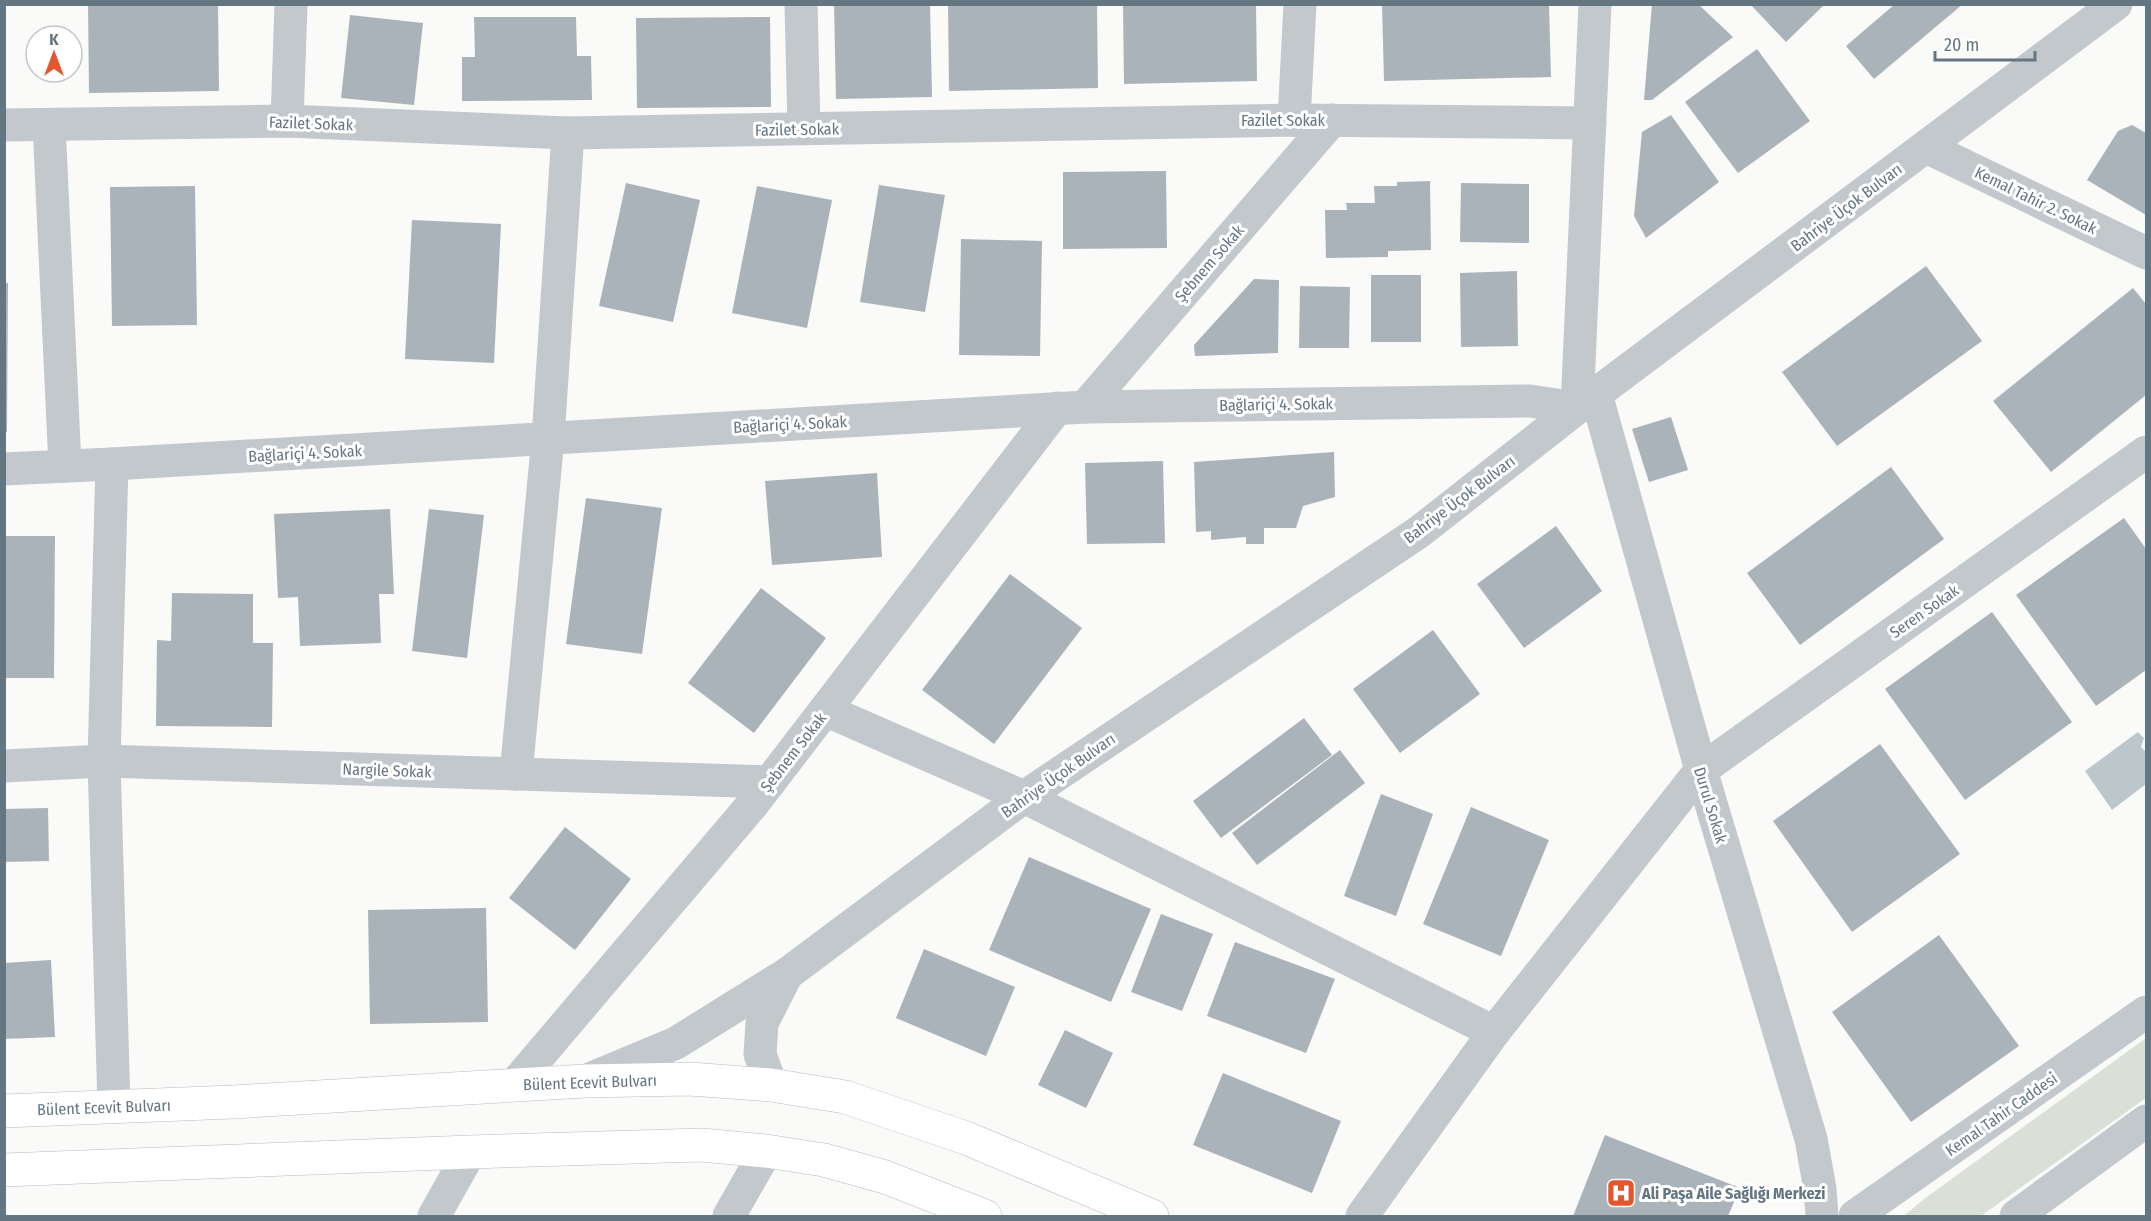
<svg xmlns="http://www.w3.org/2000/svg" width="2151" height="1221" font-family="'Fira Sans Condensed',sans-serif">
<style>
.green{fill:#dadfd7}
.water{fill:#bbc7cb}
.building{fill:#aab3b9}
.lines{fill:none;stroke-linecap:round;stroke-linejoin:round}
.major-casing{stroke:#b5babe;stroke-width:34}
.minor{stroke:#c3c8cc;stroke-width:33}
.major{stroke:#fff;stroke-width:33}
.labels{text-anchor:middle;stroke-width:6;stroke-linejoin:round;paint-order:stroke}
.street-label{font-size:16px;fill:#657683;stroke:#fff}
.poi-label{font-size:16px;font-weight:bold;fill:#657683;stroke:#fff;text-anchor:start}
</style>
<rect width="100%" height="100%" fill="#fafaf8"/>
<polygon class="green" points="2146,1038 2146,1098 1981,1216 1904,1216 1924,1199"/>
<polygon class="water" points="2138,732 2144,738 2141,747 2146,752 2146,784 2112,810 2085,771"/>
<g class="building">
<polygon points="834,4 930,4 932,97 836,99"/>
<polygon points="948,4 1097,4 1098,88 949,91"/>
<polygon points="1123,4 1256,4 1257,81 1124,84"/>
<polygon points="1382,4 1549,4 1551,77 1384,81"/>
<polygon points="1652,4 1698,4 1733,37 1652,100 1644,100"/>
<polygon points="1750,4 1825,4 1786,42"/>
<polygon points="1895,4 1963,4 1874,79 1846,46"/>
<polygon points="88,5 218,5 219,91 89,93"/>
<polygon points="350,15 423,23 414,105 341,98"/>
<polygon points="474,17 576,17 577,56 591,56 592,100 462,101 462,57 475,57"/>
<polygon points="770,17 771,107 637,108 636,18"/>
<polygon points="1757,49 1810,121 1738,173 1685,102"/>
<polygon points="1671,115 1719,182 1646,238 1634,216 1642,132"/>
<polygon points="2132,125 2146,133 2146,215 2087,180 2118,131"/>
<polygon points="1166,171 1167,248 1063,249 1063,172"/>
<polygon points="1430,181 1431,250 1388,251 1388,257 1326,258 1325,210 1347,210 1346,203 1375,203 1374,186 1397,186 1397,182"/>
<polygon points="626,183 700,200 673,322 599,306"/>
<polygon points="1461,183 1529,184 1529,243 1460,242"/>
<polygon points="879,185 945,195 925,312 860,302"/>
<polygon points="195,186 197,325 112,326 110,187"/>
<polygon points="757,186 832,200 807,328 732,313"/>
<polygon points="412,220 501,224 494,363 405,359"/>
<polygon points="961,239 1042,241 1040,356 959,355"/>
<polygon points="1926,266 1982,341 1837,446 1782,372"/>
<polygon points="1517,271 1518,346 1461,347 1460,273"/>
<rect x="1371" y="275" width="50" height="67"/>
<polygon points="1254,279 1279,280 1278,353 1195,356 1194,345"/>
<polygon points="4,283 8,283 7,432 4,432"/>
<polygon points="1300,286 1350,287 1349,348 1299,348"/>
<polygon points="2133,288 2146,304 2146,395 2051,472 1993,401"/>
<polygon points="1671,417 1688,470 1649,482 1632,429"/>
<polygon points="1334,452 1335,497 1303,506 1296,528 1264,528 1264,544 1246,544 1246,537 1211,540 1211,531 1196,532 1194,462"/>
<polygon points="1163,461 1165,543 1087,544 1085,463"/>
<polygon points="1891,467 1944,539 1800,645 1747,573"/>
<polygon points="877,473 882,557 772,565 765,481"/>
<polygon points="586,498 662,508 642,654 566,644"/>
<polygon points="390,509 394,594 379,594 381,643 300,646 298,597 278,598 274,514"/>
<polygon points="429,509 484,515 467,658 412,651"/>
<polygon points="2124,518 2146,549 2146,670 2096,706 2016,595"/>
<polygon points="1556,526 1602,591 1524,648 1477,584"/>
<polygon points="6,536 55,536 54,678 6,678"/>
<polygon points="1010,574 1082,628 994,744 922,690"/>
<polygon points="761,588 826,638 754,733 688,683"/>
<polygon points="172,593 253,594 253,643 273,643 272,727 156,726 157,640 171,641"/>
<polygon points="1992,612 2072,722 1965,800 1885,689"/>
<polygon points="1433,630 1480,694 1400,753 1353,689"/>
<polygon points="1304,718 1332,755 1221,838 1193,801"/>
<polygon points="1880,744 1960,854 1852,932 1773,821"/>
<polygon points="1340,750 1365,783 1257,865 1232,833"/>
<polygon points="1381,794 1433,814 1396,916 1344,896"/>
<polygon points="1471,807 1549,840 1501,956 1423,924"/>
<polygon points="48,808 49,861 4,862 4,809"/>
<polygon points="565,827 631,879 575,950 509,898"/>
<polygon points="1029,857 1151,909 1111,1002 989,950"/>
<polygon points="486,908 488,1022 370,1024 368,910"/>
<polygon points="1161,914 1213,934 1182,1011 1131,992"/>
<polygon points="1939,935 2019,1046 1911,1122 1832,1012"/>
<polygon points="1235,942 1335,979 1306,1053 1207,1016"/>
<polygon points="924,949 1015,987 986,1056 896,1018"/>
<polygon points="51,960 55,1037 4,1039 4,963"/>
<polygon points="1065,1030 1113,1053 1086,1108 1038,1085"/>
<polygon points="1223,1073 1341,1121 1312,1193 1193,1145"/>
<polygon points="1605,1135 1740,1188 1728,1216 1573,1216"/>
</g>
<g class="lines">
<g class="major-casing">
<g id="major">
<polyline points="4,1111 233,1102 585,1081 690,1079 771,1085 845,1097 966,1138 1152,1216"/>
<polyline points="4,1170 470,1152 702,1145 766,1151 824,1160 885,1177 985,1216"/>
</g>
</g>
<g class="minor">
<polyline points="801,4 804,128"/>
<polyline points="1294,120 1300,4"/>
<polyline points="287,121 291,4"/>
<polyline points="4,125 287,121 568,133 1294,120 1590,123"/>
<polyline points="49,125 65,466"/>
<polyline points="1926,147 2146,253"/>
<polyline points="1596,394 1701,770 1811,1139 1820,1189 1822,1216"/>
<polyline points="1085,407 1332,120"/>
<polyline points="112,464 104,761 114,1107"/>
<polyline points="4,469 112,464 1085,407 1530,401 1577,408 1595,4"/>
<polyline points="825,710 1024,797 1494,1032"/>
<polyline points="4,766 104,761 770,782"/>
<polyline points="516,774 548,438 568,133"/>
<polyline points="585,1081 676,1043 787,974 1024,797 1419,532 1577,408 2116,4"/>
<polyline points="515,1084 752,805 1057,408"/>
<polyline points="771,1085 760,1054 762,1023 787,974"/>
<polyline points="434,1216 470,1152"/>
<polyline points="729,1216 766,1151"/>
<polyline points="1362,1216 1494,1032 1701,770 2146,452"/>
<polyline points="1855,1216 2146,1012"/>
<polyline points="2016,1216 2146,1121"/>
</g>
<use href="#major" class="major"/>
</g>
<defs>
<g id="hospital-square" transform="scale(1.5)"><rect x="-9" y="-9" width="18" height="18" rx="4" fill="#e4572e" stroke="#fff"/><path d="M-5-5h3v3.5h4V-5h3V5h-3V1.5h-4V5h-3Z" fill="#fff"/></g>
</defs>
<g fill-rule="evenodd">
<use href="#hospital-square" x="1621" y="1193"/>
</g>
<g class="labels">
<g class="street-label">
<text x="1283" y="126">Fazilet Sokak</text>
<text transform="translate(311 123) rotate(2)" y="6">Fazilet Sokak</text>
<text transform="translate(797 129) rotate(-1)" y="6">Fazilet Sokak</text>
<text transform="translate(2036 200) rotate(26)" y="6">Kemal Tahir 2. Sokak</text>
<text transform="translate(1846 207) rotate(-37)" y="6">Bahriye Üçok Bulvarı</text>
<text transform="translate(1209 263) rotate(-49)" y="6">Şebnem Sokak</text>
<text transform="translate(1276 404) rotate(-1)" y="6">Bağlariçi 4. Sokak</text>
<text transform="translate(790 424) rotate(-3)" y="6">Bağlariçi 4. Sokak</text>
<text transform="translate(305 453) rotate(-3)" y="6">Bağlariçi 4. Sokak</text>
<text transform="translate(1459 499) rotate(-37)" y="6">Bahriye Üçok Bulvarı</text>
<text transform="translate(1924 611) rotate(-35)" y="6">Seren Sokak</text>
<text transform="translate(793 752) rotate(-52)" y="6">Şebnem Sokak</text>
<text transform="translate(387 770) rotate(2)" y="6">Nargile Sokak</text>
<text transform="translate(1058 775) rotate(-35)" y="6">Bahriye Üçok Bulvarı</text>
<text transform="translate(1711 805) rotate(73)" y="6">Durul Sokak</text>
<text transform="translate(590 1082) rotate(-2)" y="6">Bülent Ecevit Bulvarı</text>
<text transform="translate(104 1107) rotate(-2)" y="6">Bülent Ecevit Bulvarı</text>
<text transform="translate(2001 1114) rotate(-35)" y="6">Kemal Tahir Caddesi</text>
</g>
<g class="poi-label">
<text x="1642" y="1199">Ali Paşa Aile Sağlığı Merkezi</text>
</g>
</g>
<rect width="2151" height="1221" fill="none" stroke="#657683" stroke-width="12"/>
<g transform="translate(54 54)"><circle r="28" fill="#ffffff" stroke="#c1c8cd" stroke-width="1.5"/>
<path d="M0-4.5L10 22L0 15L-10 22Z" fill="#e4572e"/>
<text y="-9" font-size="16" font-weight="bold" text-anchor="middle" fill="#657683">K</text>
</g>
<path d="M1935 51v9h100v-9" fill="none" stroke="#657683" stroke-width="3"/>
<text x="1944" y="51" font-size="18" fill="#657683" stroke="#ffffff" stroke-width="4.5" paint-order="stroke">20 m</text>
</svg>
